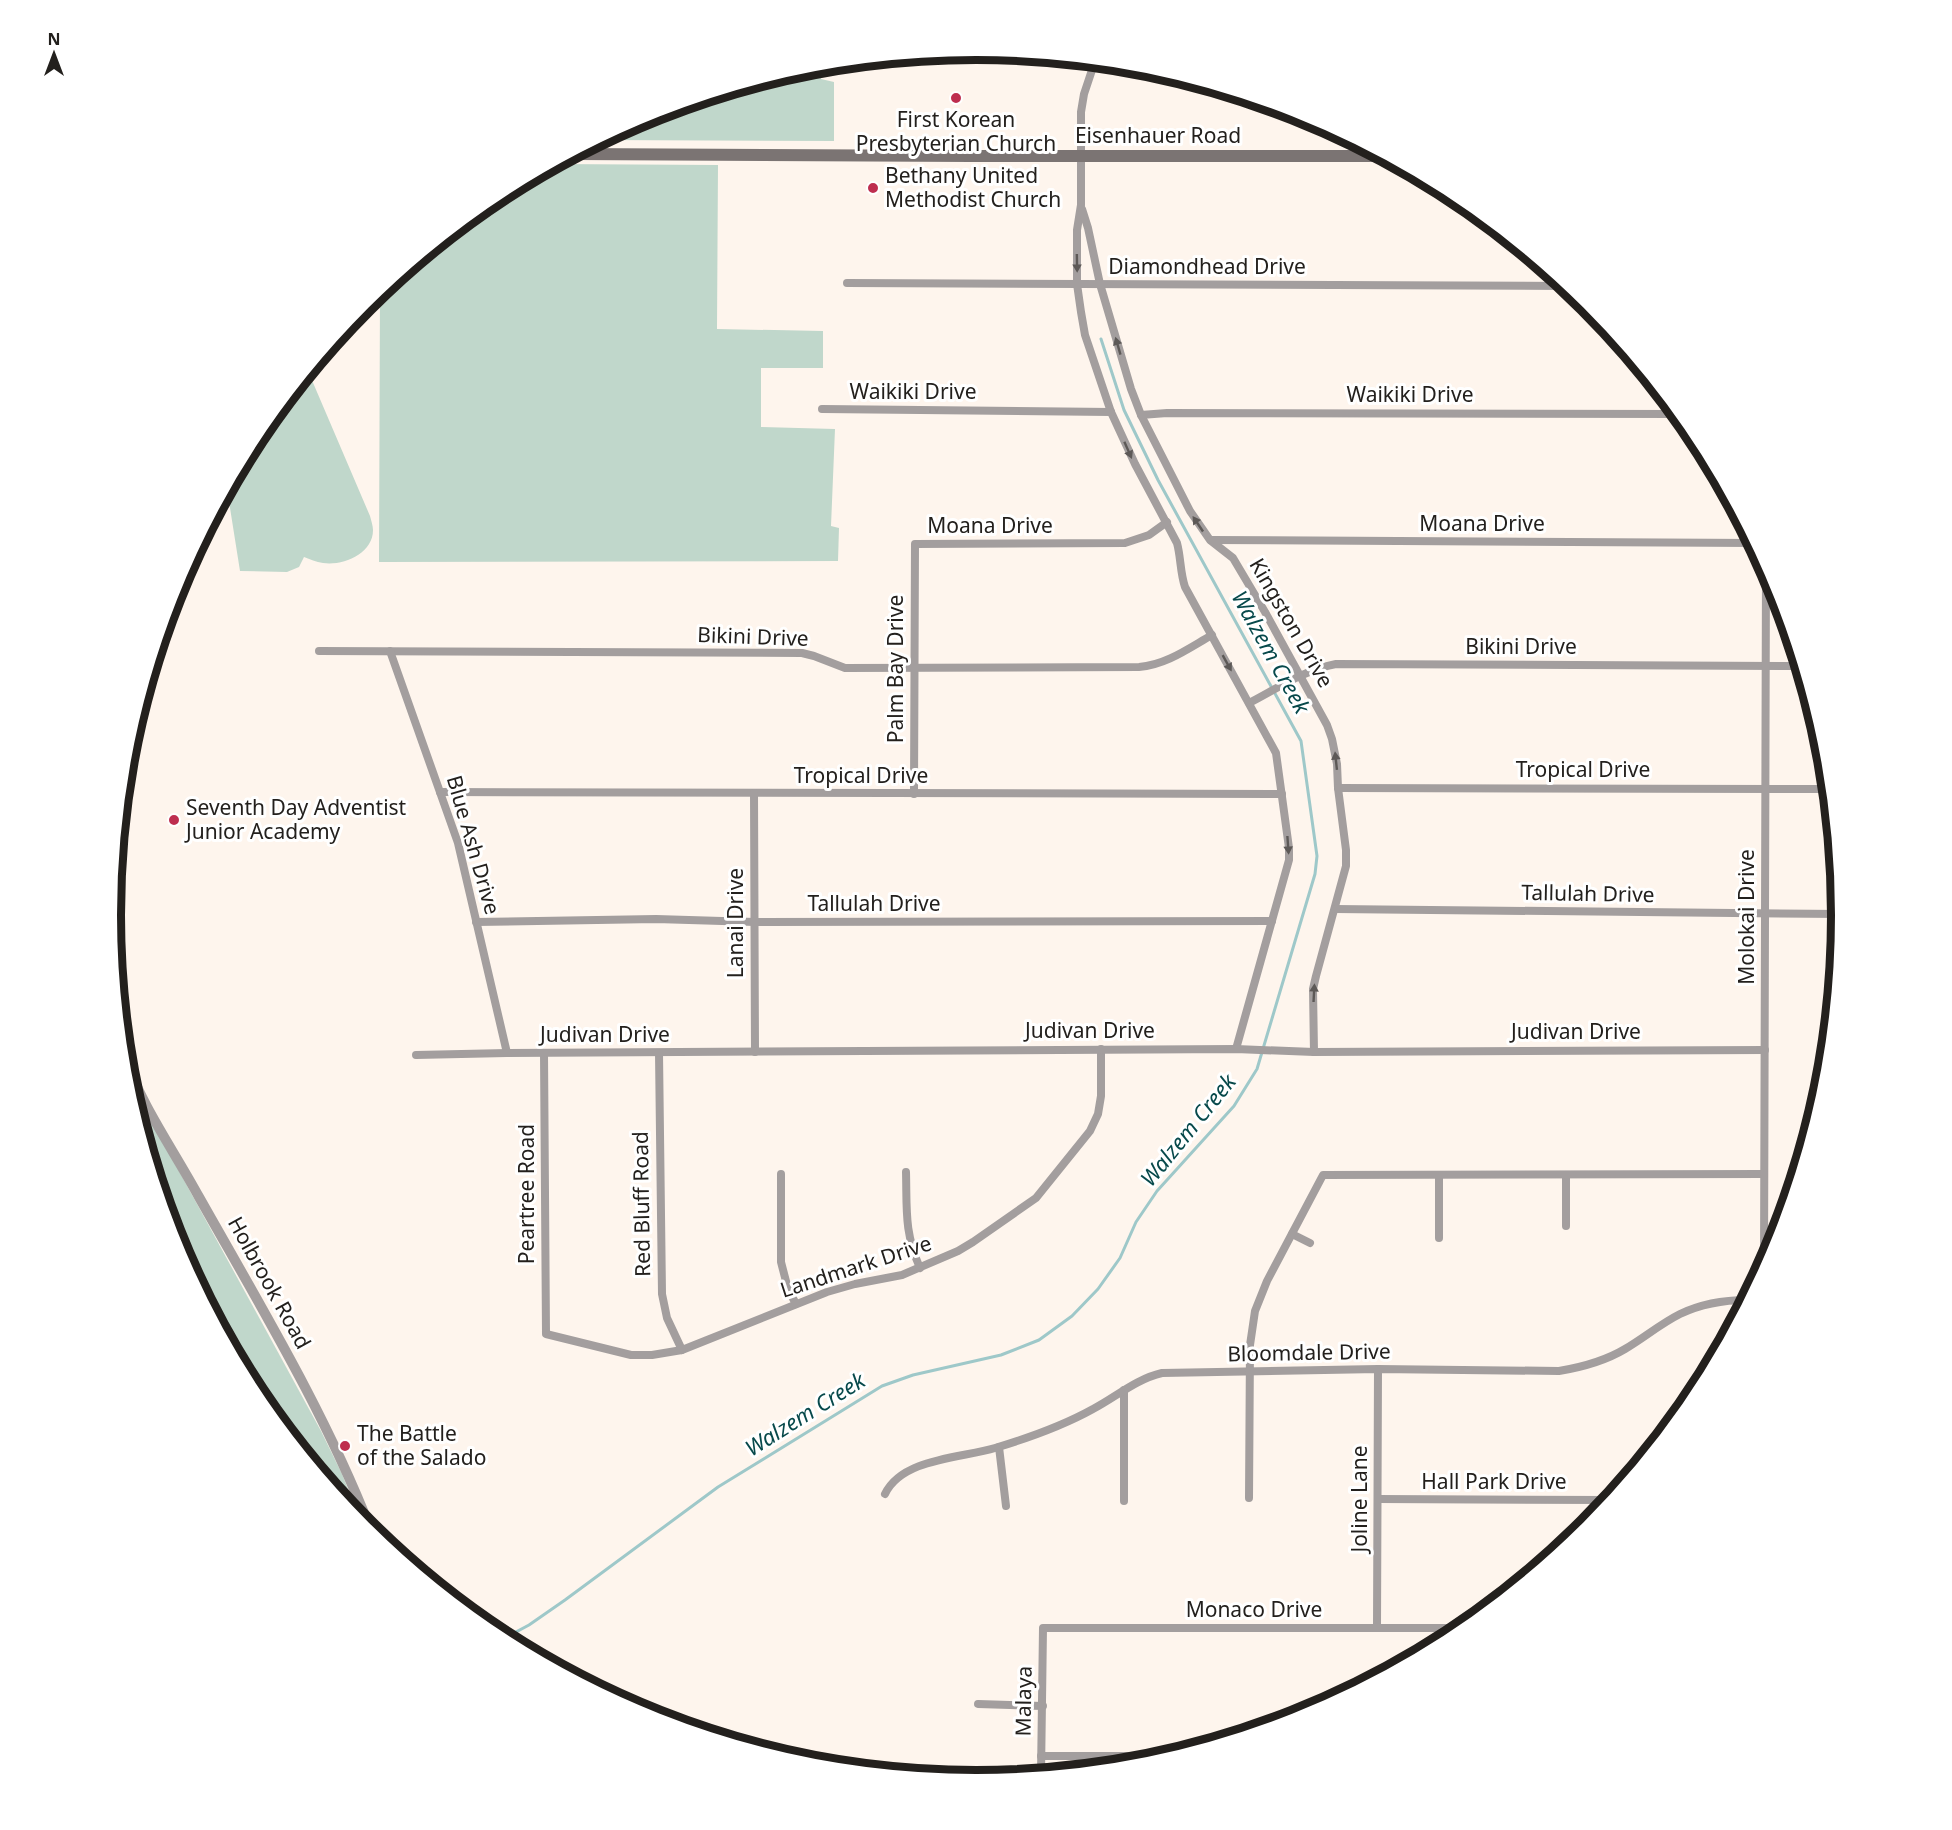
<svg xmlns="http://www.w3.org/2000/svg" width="1952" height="1830" font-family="'Noto Sans',sans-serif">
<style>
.green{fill:#c0d7cb}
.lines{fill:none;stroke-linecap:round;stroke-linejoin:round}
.stream{stroke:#9ec8c9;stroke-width:3}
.minor{stroke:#a39e9e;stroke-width:8}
.tertiary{stroke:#a39e9e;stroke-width:10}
.secondary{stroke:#7b7473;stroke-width:12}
.oneway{fill:#5d5957}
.poi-dot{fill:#be2e4f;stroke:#fff;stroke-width:2}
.labels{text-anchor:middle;stroke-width:6;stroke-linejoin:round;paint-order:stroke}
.poi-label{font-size:21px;fill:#23201d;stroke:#fff;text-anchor:start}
.street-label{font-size:21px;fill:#23201d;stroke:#fff}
.water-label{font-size:22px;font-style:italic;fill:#07494b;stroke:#fff}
.rim{fill:none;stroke:#23201d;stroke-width:8}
</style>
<rect width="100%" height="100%" fill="#fef5ed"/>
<g class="green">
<polygon points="821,65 821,79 834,82 834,141 598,140 645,115 807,66"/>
<polygon points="553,164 718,165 717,329 823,331 823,368 761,368 761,427 835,429 831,526 839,528 838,561 379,562 380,290 495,195"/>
<path d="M308,371L370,516C371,520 373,526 373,530C373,554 343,566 323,563C316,562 310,559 304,557L299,567L287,572L240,571L227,489L257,434Z"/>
<polygon points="126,1074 321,1431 342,1474 362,1524 256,1396 176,1246 127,1084"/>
</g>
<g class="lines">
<polyline class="stream" points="503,1639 529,1625 565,1600 718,1487 882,1386 913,1375 1001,1355 1039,1340 1072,1316 1098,1289 1120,1258 1136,1222 1157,1191 1234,1106 1257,1069 1315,874 1317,856 1301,741 1158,480 1124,410 1101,339"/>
<g class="minor">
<path d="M1095,61L1084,94L1081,112V205L1077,230V284L1081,312L1085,335L1111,412L1135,464L1177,543C1181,558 1180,572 1185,587L1276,753L1289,848V860L1236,1049"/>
<polyline points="1082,209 1088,228 1100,284 1131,389 1141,415 1190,511 1210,540 1233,558 1265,612 1327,725 1332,739 1337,764 1338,788 1346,850 1346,866 1316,976 1313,989 1314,1052"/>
<polyline points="847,283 1568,286"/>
<polyline points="822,409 1111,412"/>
<polyline points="1141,415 1167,413 1679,414"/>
<polyline points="1211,540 1754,543"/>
<path d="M319,651L802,653L814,656L845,668L1139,667C1166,665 1189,648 1212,635"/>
<polyline points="390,651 458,843 507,1053"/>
<path d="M1249,703C1278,688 1304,670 1336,664L1801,666"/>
<polyline points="1338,788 1829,789"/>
<polyline points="440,792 1282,794"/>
<polyline points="754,793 755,1052"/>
<polyline points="914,794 915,544 1125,543 1149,535 1167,522"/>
<polyline points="1335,909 1841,914"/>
<polyline points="476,922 656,919 755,922 1272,921"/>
<polyline points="544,1053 546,1334 631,1355 652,1355 682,1350 827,1292 855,1284 902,1275 958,1251 973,1242 1036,1198 1090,1131 1098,1114 1101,1096 1101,1049"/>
<polyline points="659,1053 662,1294 667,1318 682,1350"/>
<polyline points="416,1055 507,1053 1236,1049 1314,1052 1765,1050"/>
<path d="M906,1172C907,1209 904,1232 920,1268"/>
<polyline points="781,1174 781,1262 788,1289 796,1304"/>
<polyline points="1439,1175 1439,1238"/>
<polyline points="1566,1175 1566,1226"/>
<polyline points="1292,1234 1310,1243"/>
<polyline points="1764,1268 1766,566"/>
<polyline points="1124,1390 1124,1501"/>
<polyline points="999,1447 1006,1506"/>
<path d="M885,1494C902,1458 962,1458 995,1448C1025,1439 1066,1424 1093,1409C1116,1397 1136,1379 1162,1373L1378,1369L1559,1371C1583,1367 1605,1361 1625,1349C1644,1338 1660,1324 1680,1314C1701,1304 1724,1300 1747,1300"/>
<polyline points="1249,1498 1250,1345 1255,1311 1267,1281 1323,1175 1764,1174"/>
<polyline points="1378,1499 1610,1500"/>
<polyline points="1377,1628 1378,1369"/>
<polyline points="978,1704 1043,1706"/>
<polyline points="1041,1756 1171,1756"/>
<polyline points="1041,1774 1043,1628 1465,1628"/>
</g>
<path class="tertiary" d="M124,1056C142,1106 174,1151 199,1197C261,1307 327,1416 372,1533"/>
<polyline class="secondary" points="573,154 971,156 1383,156"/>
</g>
<defs><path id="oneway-solid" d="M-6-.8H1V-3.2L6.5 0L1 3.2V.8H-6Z" transform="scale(1.5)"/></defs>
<g class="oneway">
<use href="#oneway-solid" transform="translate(1077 263) rotate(89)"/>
<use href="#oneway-solid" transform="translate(1118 346) rotate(-106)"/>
<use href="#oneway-solid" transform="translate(1128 450) rotate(66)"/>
<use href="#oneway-solid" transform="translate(1198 524) rotate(-124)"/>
<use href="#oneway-solid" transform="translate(1227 663) rotate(61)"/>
<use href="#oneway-solid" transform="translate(1336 761) rotate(-96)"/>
<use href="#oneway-solid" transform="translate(1288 845) rotate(86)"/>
<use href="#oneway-solid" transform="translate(1314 993) rotate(-87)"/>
</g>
<g class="poi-dot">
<circle cx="956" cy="98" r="6"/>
<circle cx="873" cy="188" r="6"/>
<circle cx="174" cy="820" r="6"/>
<circle cx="345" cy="1446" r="6"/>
</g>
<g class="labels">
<g class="poi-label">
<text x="956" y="127" text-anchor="middle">First Korean<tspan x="956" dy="24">Presbyterian Church</tspan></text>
<text x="885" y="183">Bethany United<tspan x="885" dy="24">Methodist Church</tspan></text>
<text x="186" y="815">Seventh Day Adventist<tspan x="186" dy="24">Junior Academy</tspan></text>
<text x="357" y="1441">The Battle<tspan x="357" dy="24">of the Salado</tspan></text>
</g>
<g class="street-label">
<text x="1158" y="143">Eisenhauer Road</text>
<text x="1207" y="274">Diamondhead Drive</text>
<text x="913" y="399">Waikiki Drive</text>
<text x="1410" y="402">Waikiki Drive</text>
<text x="1482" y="531">Moana Drive</text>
<text x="990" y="533">Moana Drive</text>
<text transform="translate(1291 623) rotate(60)" y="7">Kingston Drive</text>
<text transform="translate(753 637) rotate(2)" y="7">Bikini Drive</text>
<text x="1521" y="654">Bikini Drive</text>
<text transform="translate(896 669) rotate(-90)" y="7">Palm Bay Drive</text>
<text x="1583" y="777">Tropical Drive</text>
<text x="861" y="783">Tropical Drive</text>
<text transform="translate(473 845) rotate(74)" y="7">Blue Ash Drive</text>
<text transform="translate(1588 894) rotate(1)" y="7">Tallulah Drive</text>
<text x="874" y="911">Tallulah Drive</text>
<text transform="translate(1747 917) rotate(-90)" y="7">Molokai Drive</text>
<text transform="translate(736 923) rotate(-90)" y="7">Lanai Drive</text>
<text x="1090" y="1038">Judivan Drive</text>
<text x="1576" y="1039">Judivan Drive</text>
<text x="605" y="1042">Judivan Drive</text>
<text transform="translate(527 1194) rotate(-90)" y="7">Peartree Road</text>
<text transform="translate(642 1204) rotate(-91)" y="7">Red Bluff Road</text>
<text transform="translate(856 1267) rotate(-18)" y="7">Landmark Drive</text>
<text transform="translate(269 1283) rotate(61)" y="7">Holbrook Road</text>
<text transform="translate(1309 1353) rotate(-1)" y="7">Bloomdale Drive</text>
<text x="1494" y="1489">Hall Park Drive</text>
<text transform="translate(1360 1499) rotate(-90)" y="7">Joline Lane</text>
<text x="1254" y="1617">Monaco Drive</text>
<text transform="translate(1024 1701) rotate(-89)" y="7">Malaya</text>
</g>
<g class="water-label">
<text transform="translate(1271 652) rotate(61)" y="8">Walzem Creek</text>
<text transform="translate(1188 1130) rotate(-51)" y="8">Walzem Creek</text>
<text transform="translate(805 1414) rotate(-32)" y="8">Walzem Creek</text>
</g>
</g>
<path d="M0 0H1952V1830H0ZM121 915a855 855 0 1 1 1710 0a855 855 0 1 1-1710 0Z" fill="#fff" fill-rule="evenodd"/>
<path class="rim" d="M121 915a855 855 0 1 1 1710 0a855 855 0 1 1-1710 0Z"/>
<g transform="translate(54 54)" stroke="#ffffff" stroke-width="4.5" paint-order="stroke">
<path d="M0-4.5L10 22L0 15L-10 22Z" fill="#23201d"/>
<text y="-9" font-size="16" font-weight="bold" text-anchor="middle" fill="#23201d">N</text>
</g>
</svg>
